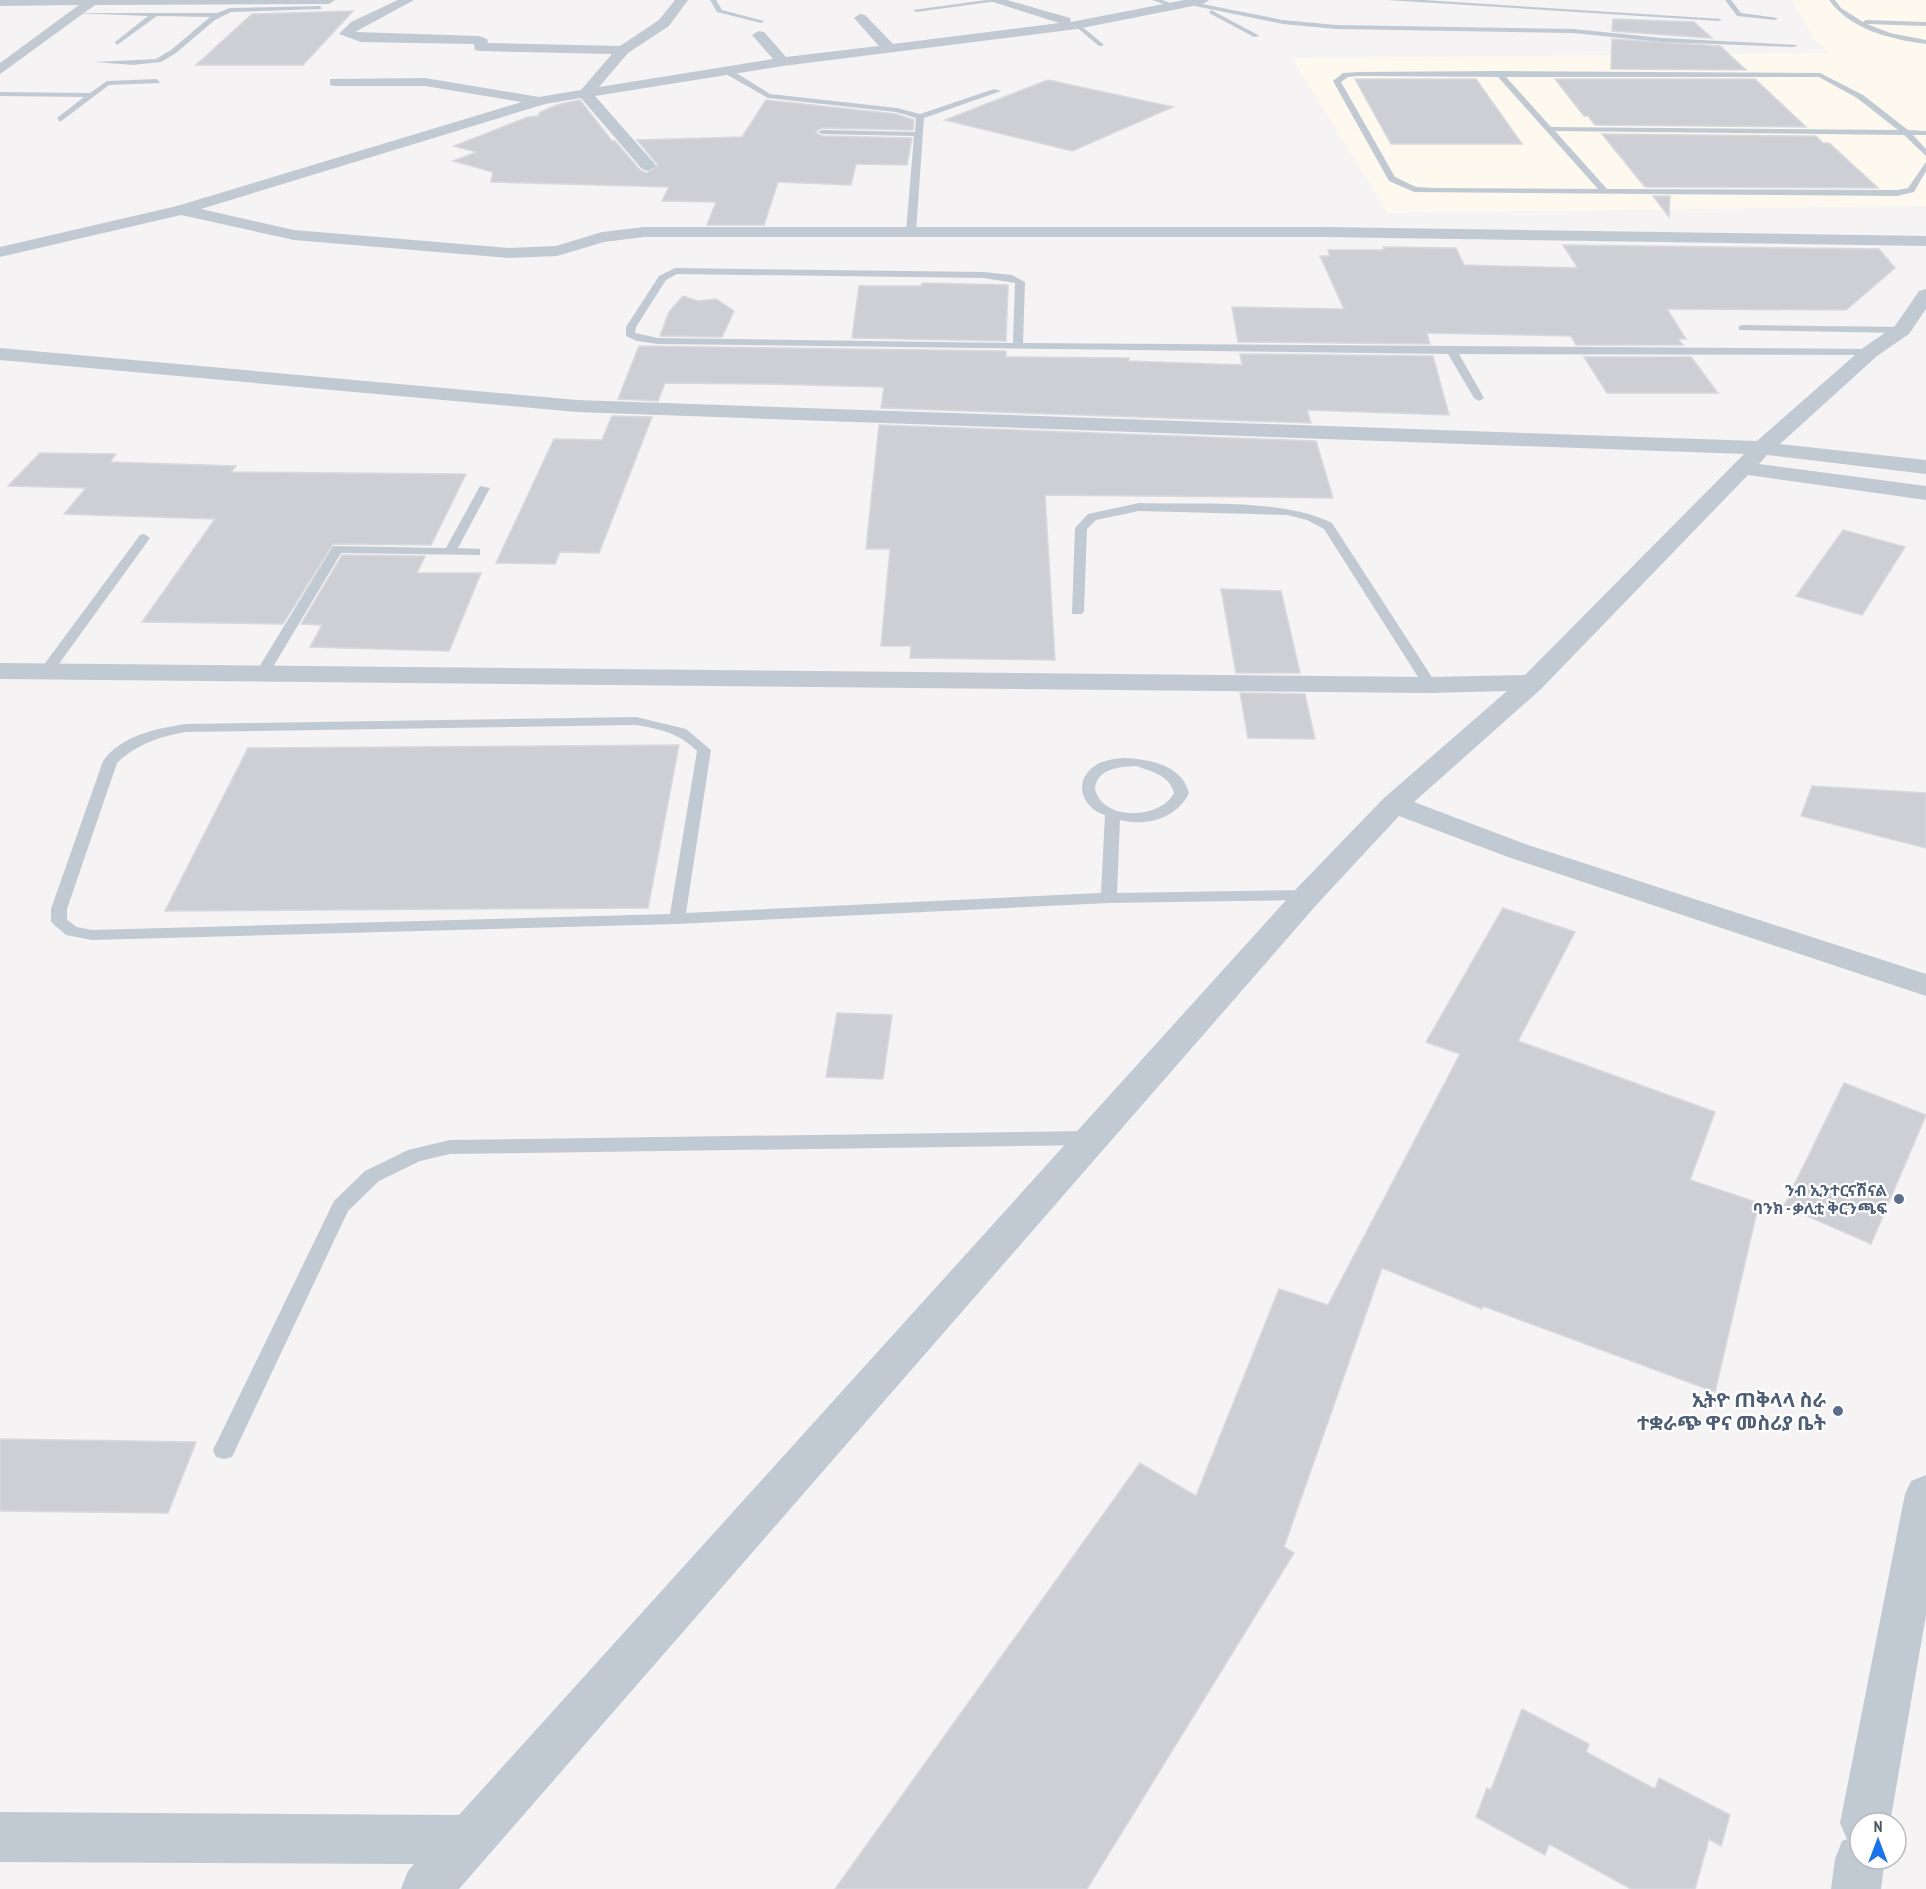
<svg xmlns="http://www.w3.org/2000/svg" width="1926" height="1889" font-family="'PT Sans Narrow','Noto Sans Ethiopic',sans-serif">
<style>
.commercial{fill:#fdf9ef}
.building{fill:#cdcfd5;stroke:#d7d9de;stroke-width:1.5}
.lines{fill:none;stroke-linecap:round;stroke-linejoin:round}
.lane{fill:#c1cad2;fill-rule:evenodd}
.street{fill:#c1cad2;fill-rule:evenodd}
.service-dot{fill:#5c6f8a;stroke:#fff;stroke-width:2}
.labels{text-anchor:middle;stroke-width:4.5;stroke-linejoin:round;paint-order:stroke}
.service-label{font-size:16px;font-weight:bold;fill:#4e5e75;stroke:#fff;text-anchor:end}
.near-service-label{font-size:20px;font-weight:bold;fill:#4e5e75;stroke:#fff;text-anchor:end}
</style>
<rect width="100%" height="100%" fill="#f5f3f3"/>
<polygon class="commercial" points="1792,0 1926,0 1926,206 1388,213 1292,58 1830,53 1815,41"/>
<g class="building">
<polygon points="353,11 303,65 196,65 252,14"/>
<polygon points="1613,19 1694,22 1712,38 1612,31"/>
<polygon points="1612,39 1720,46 1746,70 1611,69"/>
<polygon points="1355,79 1476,79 1522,144 1391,144"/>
<polygon points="1555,79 1755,79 1806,127 1595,125 1588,116 1584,116"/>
<polygon points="1048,80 1173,107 1072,151 945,120"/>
<polygon points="580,100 612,141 615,141 640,170 647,173 658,165 637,140 742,137 766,100 896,114 914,120 913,130 822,128 817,130 816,133 822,136 912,138 907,165 856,164 851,185 778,182 764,225 707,225 716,202 662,201 669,187 491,182 493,172 453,161 477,152 454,146 528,117 538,116 540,112 560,104"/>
<polygon points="1602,134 1816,136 1823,143 1829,143 1878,188 1645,187"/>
<polygon points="1653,196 1670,196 1669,217"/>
<polygon points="1563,245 1879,249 1895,268 1846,310 1667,309 1686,339 1678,339 1683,345 1576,345 1571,336 1427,333 1430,344 1238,342 1232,307 1344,309 1320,256 1330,256 1328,250 1384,250 1383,247 1456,248 1464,265 1578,268"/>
<polygon points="922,283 1008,285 1006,341 852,338 859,286 922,286"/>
<polygon points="683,296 698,301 716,299 734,311 722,337 660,336 669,312"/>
<polygon points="639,346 1006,351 1006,357 1129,358 1129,361 1242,365 1240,354 1433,356 1449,415 1307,410 1311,423 881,408 884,387 766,384 665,383 658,401 618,399"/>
<polygon points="1584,357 1691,357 1718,393 1607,393"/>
<polygon points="612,416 652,417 599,553 560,552 555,564 496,563 554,439 602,440"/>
<polygon points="879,425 1316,441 1333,498 1045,495 1055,660 910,658 911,646 881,646 890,549 866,549"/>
<polygon points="40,453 116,454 110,462 236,466 231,472 466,474 431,545 333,544 283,624 142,622 215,519 64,514 86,488 8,486"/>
<polygon points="1843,530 1905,547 1862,615 1796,596"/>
<polygon points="342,555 425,556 417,573 481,573 449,651 310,647 322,625 301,624"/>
<polygon points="1221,589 1281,591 1300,673 1236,673"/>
<polygon points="1240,693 1305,694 1315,739 1248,738"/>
<polygon points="679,745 648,908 165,911 248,748"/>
<polygon points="1812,786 1926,793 1926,848 1801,816"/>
<polygon points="1503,908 1575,932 1518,1041 1715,1112 1690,1180 1759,1203 1715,1392 1483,1306 1482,1309 1382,1268 1284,1547 1294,1553 1087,1889 835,1889 1140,1463 1196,1496 1279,1289 1328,1305 1460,1054 1426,1042"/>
<polygon points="837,1013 892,1015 883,1079 826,1077"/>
<polygon points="1844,1083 1926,1115 1871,1244 1784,1206"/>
<polygon points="0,1439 196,1442 168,1513 0,1511"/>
<polygon points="1522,1709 1589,1744 1586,1752 1655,1789 1659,1778 1730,1815 1721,1846 1709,1839 1695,1889 1631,1889 1549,1844 1545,1855 1476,1817 1487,1788 1491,1790"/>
</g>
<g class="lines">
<g class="lane">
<polygon points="710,0 716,0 722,10 764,21 761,23 717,12"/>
<polygon points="986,0 998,1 916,12 913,10"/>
<polygon points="1152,0 1162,0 1178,6 1175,8"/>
<polygon points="1387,0 1424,0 1722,19 1719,21"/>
<polygon points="1725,0 1731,0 1741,13 1778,18 1775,20 1737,16"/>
<path d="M1829,0H1835L1841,8L1863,22L1866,20L1926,22V26L1867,24L1890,33L1926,40V44C1890,39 1851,30 1829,0Z"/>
<polygon points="1197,3 1283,20 1336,25 1573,29 1662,38 1798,45 1794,47 1662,42 1573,33 1336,29 1283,24 1195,6"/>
<polygon points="320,6 322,9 231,12 215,20 176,53 161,62 133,65 95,62 156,59 171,50 210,17 157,16 117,45 115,42 148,16 73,13 217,13 230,8"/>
<polygon points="1211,10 1258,35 1259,36 1254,37 1209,13"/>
<polygon points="1075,24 1079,24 1103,44 1103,46 1099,46 1075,26"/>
<polygon points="724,69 730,69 770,94 897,108 920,114 994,89 1001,91 924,118 916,232 911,235 906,232 914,136 822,134 818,132 822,130 915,132 916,118 896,112 768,98 724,73"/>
<path d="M1499,71L1820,73L1863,95L1908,130L1926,131V135H1913L1926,149V156L1904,135L1555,131L1607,189L1897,190L1908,188L1926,162V171L1914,192L1897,196L1414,192L1389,181L1333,81L1343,73L1358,72ZM1358,76L1498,77L1598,189L1433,188L1416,187L1395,177L1341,82L1348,77ZM1506,77H1819L1857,98L1898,130L1551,127Z"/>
<polygon points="157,79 160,83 109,85 60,122 57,118 84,97 0,96 0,92 90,93 107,81"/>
<path d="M675,268L984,272L1012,275L1025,282L1023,343L1870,349L1875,352L1870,355L1459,354L1484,398L1479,401L1474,398L1448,354L658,344L637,341L626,336V327L659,276ZM677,274L984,278L1015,283L1013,343L658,338L635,333L636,327L666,280Z"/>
<polygon points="1743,325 1902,327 1907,330 1902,333 1739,330 1739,326"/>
<polygon points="480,486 490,488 458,548 480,549 480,555 341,553 270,672 263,676 258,675 256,672 333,546 446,548"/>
<path d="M1139,503C1196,505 1283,498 1332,523L1437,685L1435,688H1425L1324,529L1307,520L1287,515L1139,511L1096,520L1087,529L1084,611L1082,614H1072L1075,528L1088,514Z"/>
<polygon points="144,534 150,538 53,672 43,672 43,666 140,535"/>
<path d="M636,717L686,729L711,750L686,913L1101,893L1105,815C1077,806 1073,774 1102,762C1121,755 1138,758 1157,763C1174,769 1184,776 1189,793C1177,818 1147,827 1120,820L1117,893L1308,890L1316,895L1308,900L1109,903L677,924L92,940L66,935L51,922V909L103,761C122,735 155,729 185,724ZM636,725C660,729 679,733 697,751L670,914L92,930L77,927L67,920V909L117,763C137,744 159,737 185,732ZM1136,766C1153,772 1169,775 1174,793C1161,819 1103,822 1095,789C1097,768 1119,767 1136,766Z"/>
<polygon points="1092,1131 1099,1133 1101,1138 1099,1143 1092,1145 450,1154 420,1161 379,1181 348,1211 232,1457 224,1459 216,1457 213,1450 334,1201 365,1171 408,1150 450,1140"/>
</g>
<g class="street">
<polygon points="0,0 335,0 329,4 95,5 0,74 0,63 79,5 0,6"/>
<polygon points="398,0 414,0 355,32 479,36 487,39 488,43 620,46 659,20 675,0 688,0 669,26 628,53 599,87 773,59 752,35 759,31 764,32 786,57 879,46 854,18 860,14 865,15 893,44 1059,23 987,0 1007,0 1070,18 1071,22 1184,0 1209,0 1203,4 1077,29 783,66 595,96 654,163 656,166 648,171 642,169 581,98 545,104 201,209 294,230 509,248 556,246 602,232 644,227 1322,227 1926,236 1926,246 1322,237 644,237 604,242 557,256 509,258 294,240 181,215 0,257 0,247 177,206 522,102 425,86 335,86 330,85 330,79 425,78 539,97 581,90 612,54 480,51 475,50 474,44 361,42 339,34 351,22"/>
<polygon points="1926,289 1926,309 1909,334 1877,356 1780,444 1926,460 1926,474 1767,455 1759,464 1926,486 1926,500 1748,475 1541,689 1414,802 1528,845 1926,974 1926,996 1508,857 1399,816 1319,902 459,1889 401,1889 408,1871 414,1864 0,1862 0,1812 459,1815 1297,888 1384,798 1507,691 1430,693 0,679 0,663 1430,677 1525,675 1744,454 577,412 0,360 0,348 577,400 1757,441 1863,348 1895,326 1919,291"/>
<polygon points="1926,1475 1926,1615 1890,1823 1860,1823 1860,1859 1885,1859 1881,1889 1831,1889 1835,1859 1842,1841 1847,1839 1840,1823 1905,1494 1911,1481"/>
</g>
</g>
<g class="service-dot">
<circle cx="1899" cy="1199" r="6"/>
<circle cx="1838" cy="1411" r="6"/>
</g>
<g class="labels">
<g class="service-label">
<text x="1887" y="1196">ንብ ኢንተርናሽናል<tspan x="1887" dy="18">ባንክ - ቃሊቲ ቅርንጫፍ</tspan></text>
</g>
<g class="near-service-label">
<text x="1826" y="1407">ኢትዮ ጠቅላላ ስራ<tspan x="1826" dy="23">ተቋራጭ ዋና መስሪያ ቤት</tspan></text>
</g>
</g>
<g transform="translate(1878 1841)"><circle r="28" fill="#ffffff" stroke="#b7bbc0" stroke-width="1.5"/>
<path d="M0-4.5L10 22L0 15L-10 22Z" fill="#1a73e8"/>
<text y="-9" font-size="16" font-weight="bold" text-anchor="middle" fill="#4a5661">N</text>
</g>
</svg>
